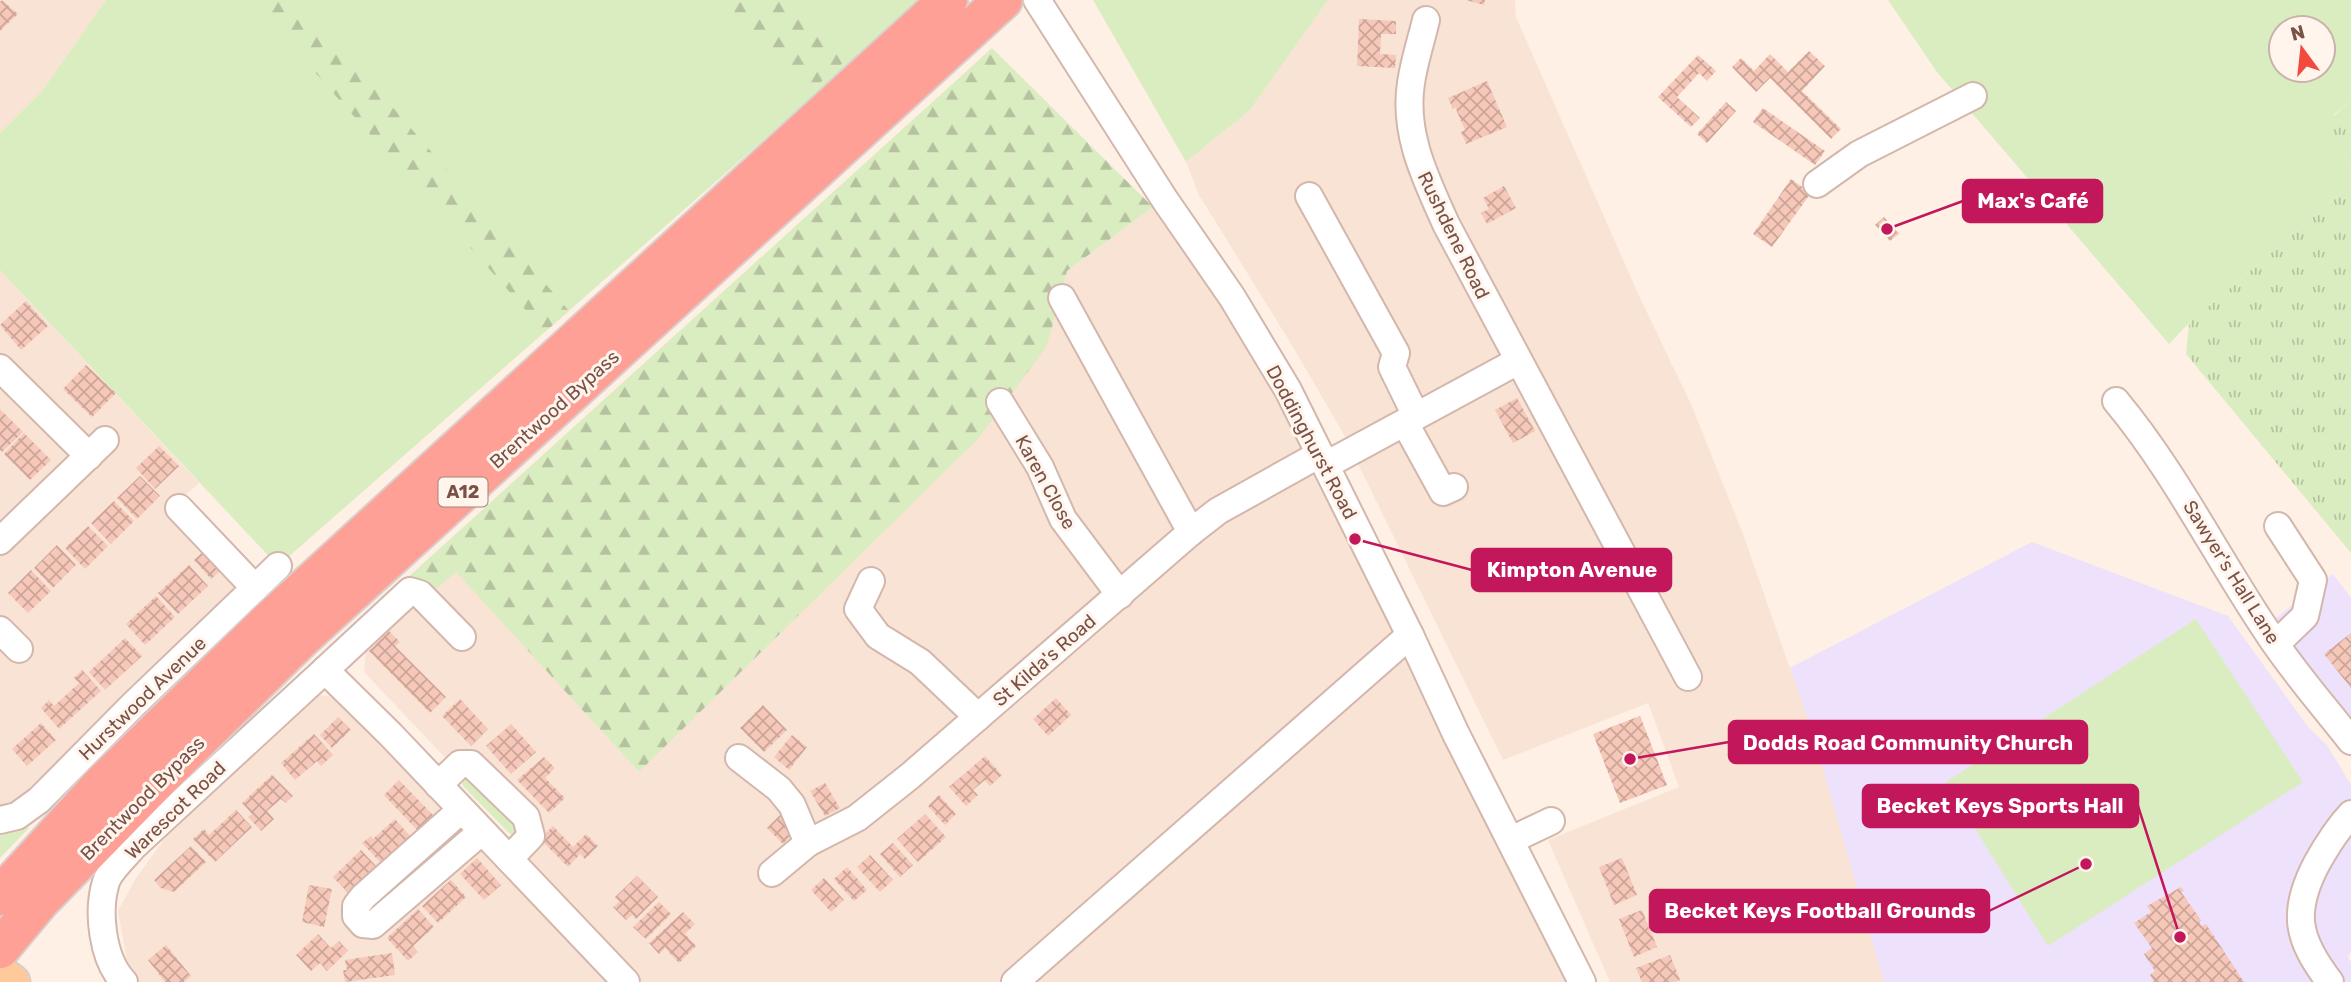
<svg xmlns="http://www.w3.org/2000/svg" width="2351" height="982" font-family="Rubik,sans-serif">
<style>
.residential{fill:#f9e3d5}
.education{fill:#ede1fb}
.green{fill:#daedc1;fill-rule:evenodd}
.forest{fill:url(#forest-firs)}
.park{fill:url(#park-tufts)}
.building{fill:url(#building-cross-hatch)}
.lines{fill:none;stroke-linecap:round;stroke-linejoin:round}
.minor-casing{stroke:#d3b7ac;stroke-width:30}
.major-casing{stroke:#d9cecb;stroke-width:37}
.highway-casing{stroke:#d9cecb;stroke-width:42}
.minor{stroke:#fff;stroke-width:26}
.major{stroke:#ffc99a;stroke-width:33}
.highway{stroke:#fea096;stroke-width:38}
.labels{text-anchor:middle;stroke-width:6;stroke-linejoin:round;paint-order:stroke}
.shield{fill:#fff5ec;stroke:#a18278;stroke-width:2}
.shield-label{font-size:18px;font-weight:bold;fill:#795147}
.street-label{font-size:19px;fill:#795147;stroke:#fff5ec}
.leader{fill:none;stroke:#c2185b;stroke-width:2.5}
.callout-dot{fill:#c2185b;stroke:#fff5ec;stroke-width:2.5}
.callout{fill:#c2185b;stroke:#c2185b;stroke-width:2.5}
.callout-label{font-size:21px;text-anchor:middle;font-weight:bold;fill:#fff}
</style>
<defs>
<pattern id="forest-firs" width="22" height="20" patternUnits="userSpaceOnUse" patternTransform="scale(1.75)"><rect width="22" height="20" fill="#daedc1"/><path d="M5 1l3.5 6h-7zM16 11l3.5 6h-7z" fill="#b6c29f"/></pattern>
<pattern id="park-tufts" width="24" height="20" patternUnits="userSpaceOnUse" patternTransform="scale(1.75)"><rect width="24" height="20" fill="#daedc1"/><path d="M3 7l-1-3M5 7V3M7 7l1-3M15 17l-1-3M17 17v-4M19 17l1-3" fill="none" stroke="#b6c29f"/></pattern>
<pattern id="building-cross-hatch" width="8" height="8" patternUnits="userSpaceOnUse" patternTransform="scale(1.75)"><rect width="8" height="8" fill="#f6c8b9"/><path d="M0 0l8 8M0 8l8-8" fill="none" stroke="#cca598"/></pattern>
</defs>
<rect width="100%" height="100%" fill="#fef0e4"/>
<g class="residential">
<polygon points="0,0 106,0 42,91 0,133"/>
<polygon points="1328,0 1515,0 1516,17 1640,298 1691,404 1743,534 1813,734 1884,982 1610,982 1548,840 1679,787 1648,703 1503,760 1342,431 1293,347 1199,195 1186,162 1250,110"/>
<polygon points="1153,207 1175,225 1296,434 1392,624 1410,670 1569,982 134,982 130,978 118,911 136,878 166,837 320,695 341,698 449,817 350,908 369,934 476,843 502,870 544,828 470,751 453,766 364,672 366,650 456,571 639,772 1047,346 1067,271"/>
<polygon points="0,270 199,483 173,506 244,580 14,803 0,806"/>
</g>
<g class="education">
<polygon points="2032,542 2228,616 2308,727 2327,745 2351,785 2351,951 2348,957 2351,963 2351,982 1884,982 1813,734 1790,668"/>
<polygon points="2333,574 2351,598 2351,717 2273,620"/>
</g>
<g class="green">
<polygon points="106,0 919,0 833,79 278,566 0,270 0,133 42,91"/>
<polygon points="1093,0 1328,0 1250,110 1186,162"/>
<path d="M1888,0H2351V102L2334,114L2326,136L2351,165V185L2189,323L2169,344L1937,72ZM2281,28H2323V70H2281Z"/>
<polygon points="2196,619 2303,782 2048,946 1946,782"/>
<polygon points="465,776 522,827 514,835 510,834 464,787 462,784"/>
<polygon points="30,827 0,858 0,835"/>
</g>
<g class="forest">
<polygon points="251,0 300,0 569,311 545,332"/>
<polygon points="717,0 798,0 844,62 815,87 731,15"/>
<polygon points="992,48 1153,207 1067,271 1047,346 978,439 639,772 456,572 435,590 406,579"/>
</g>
<g class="park">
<polygon points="2351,102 2351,165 2326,136 2329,119"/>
<polygon points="2351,185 2351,553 2186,354 2189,323"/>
</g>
<g class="building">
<polygon points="2,0 18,14 0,31 0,2"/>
<polygon points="1466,0 1485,0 1484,5"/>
<polygon points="1359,19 1396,21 1396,34 1381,34 1380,54 1396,55 1395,68 1357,66"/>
<polygon points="1809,51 1825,66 1802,91 1841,129 1831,139 1770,78 1756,92 1732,67 1741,58 1754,71 1770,54 1788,72"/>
<polygon points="1698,55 1716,71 1707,81 1699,73 1677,97 1700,118 1691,127 1658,97"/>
<polygon points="1487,81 1507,127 1466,144 1461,132 1465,130 1455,107 1453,109 1448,98"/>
<polygon points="1726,102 1736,111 1707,143 1697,134"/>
<polygon points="1763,108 1825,151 1815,165 1753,122"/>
<polygon points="1791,179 1811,193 1772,247 1753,234"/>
<polygon points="1504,186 1516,208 1487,224 1481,213 1489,209 1483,198"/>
<polygon points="1884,217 1899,234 1890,241 1875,225"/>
<polygon points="26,301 48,326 21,350 0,325"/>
<polygon points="86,365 116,393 92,417 63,389"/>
<polygon points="1517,398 1535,431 1513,443 1495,410"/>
<polygon points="0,409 23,432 2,452 0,450"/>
<polygon points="24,433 51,460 30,480 4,454"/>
<polygon points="159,446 179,466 155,489 136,468"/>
<polygon points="140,476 160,496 137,519 117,498"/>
<polygon points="114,501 134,521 111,544 91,523"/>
<polygon points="88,526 108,546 85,569 65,548"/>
<polygon points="57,545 76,565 53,588 34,568"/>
<polygon points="209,546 227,565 211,579 194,560"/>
<polygon points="189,565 208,586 178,614 158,593"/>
<polygon points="31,570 51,591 28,613 8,593"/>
<polygon points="156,596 175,617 145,645 126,624"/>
<polygon points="389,631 400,642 395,646 446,697 430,713 369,651"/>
<polygon points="2351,633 2351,688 2324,654"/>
<polygon points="125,638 142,656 105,690 89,672"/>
<polygon points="82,670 101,691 59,729 41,708 49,700 54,706 79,683 74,678"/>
<polygon points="1056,698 1071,715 1048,736 1033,719"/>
<polygon points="460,699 488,729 471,746 442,716"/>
<polygon points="763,705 787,730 764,752 740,728"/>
<polygon points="1640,716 1667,785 1620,803 1593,734"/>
<polygon points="338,717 351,730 332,748 320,735"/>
<polygon points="41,723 56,740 27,766 12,749"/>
<polygon points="511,724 536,752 511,774 486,746"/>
<polygon points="314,734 333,755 321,766 317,761 295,780 281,763"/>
<polygon points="792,735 807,747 789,770 774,757"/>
<polygon points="985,756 1002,775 990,786 985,780 973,790 978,795 966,806 949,787"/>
<polygon points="544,757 555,768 545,778 565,798 549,813 517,780"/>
<polygon points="272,775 293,796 286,803 281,799 267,811 274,819 261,831 248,817 252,814 242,803"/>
<polygon points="399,780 433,815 417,830 384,795"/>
<polygon points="825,783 840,808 825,816 810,791"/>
<polygon points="939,795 956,814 945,825 928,806"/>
<polygon points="236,810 252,827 215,862 193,839 204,829 209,835"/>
<polygon points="782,813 798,828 783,844 767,828"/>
<polygon points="925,814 946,837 918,862 897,839"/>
<polygon points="395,819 410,836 381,863 362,843 371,836 373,839"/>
<polygon points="553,826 573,847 586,834 598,846 585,859 580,854 568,867 540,839"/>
<polygon points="893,843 913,865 900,877 880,854"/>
<polygon points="191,846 206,862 174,892 161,888 154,880"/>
<polygon points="361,850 377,867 348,893 333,877"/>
<polygon points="870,855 893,880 880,892 857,867"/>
<polygon points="477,858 501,885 484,900 460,874"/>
<polygon points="1622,858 1637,895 1614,905 1599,867"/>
<polygon points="847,867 867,890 854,901 834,879"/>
<polygon points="637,876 658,897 636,919 632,915 626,920 613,907 619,902 615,897"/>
<polygon points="824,878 844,900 831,912 811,890"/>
<polygon points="451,880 466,897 438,923 422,906"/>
<polygon points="309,885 332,889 324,927 302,922"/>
<polygon points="2181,887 2184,891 2181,892 2201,920 2199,922 2202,926 2206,924 2244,982 2154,982 2150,975 2155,971 2144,954 2152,948 2134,923 2151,912 2147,906"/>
<polygon points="659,902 671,914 646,939 633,927"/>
<polygon points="418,909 434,927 413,946 418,952 408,961 387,938"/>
<polygon points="1642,910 1657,947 1634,957 1619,919"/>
<polygon points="683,912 695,924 685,934 696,946 679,963 665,948 659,954 649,943"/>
<polygon points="318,934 331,948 339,941 348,951 327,971 320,963 311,971 296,955"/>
<polygon points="166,945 191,976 184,982 165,982 148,960"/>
<polygon points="392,953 395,975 345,982 343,970 347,970 345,960"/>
<polygon points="1670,955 1680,980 1675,982 1642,982 1636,968"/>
</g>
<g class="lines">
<g class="minor-casing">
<g id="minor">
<polyline points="1037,0 1165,200 1232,297 1288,390 1410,635 1456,734 1582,982"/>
<path d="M1426,20C1421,41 1414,62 1411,83C1403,134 1426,179 1446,224L1688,677"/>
<polyline points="1817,184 1859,154 1973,96"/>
<polyline points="1309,196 1396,353 1392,367 1416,416"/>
<polyline points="1062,298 1191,532"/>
<polyline points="0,368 89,456"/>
<path d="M2116,401C2175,472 2215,554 2266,630C2291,669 2323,705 2351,741"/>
<polyline points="1000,402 1040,467 1063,519 1120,595"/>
<polyline points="1405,423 1443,492 1454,487"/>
<polyline points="1326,465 1518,361"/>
<polyline points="179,508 255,588"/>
<polyline points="0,541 105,440"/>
<polyline points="871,581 858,609 878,636 920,662 978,717"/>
<polyline points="0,630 19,649"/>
<polyline points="2276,644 2305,616 2313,580 2278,526"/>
<polyline points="325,670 410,591 420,594 462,637"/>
<polyline points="739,758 779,789 792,805 808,843"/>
<polyline points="438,785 460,764 471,764 526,817 531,836 509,859"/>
<polyline points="461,810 363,897 356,906 356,916 363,924 373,925 481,832"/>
<polyline points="0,820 17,816 39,800 133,705 278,566"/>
<polyline points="1511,840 1551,821"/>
<polyline points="772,873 808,843 857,818 910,776 1191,532 1218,511 1320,454"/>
<path d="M124,982C102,959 97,911 106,882C110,870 125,857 133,847L325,670L391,735L626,982"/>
<polyline points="1015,982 1410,635"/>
<path d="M2330,982C2297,939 2291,912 2317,863C2327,845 2337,829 2351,814"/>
</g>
</g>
<g class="major-casing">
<polyline id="major" points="0,972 13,982"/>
</g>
<g class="highway-casing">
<g id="highway">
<polyline points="0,896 101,785 270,620 948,0"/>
<polyline points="0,949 40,901 165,773 301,639 1003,0"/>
</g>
</g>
<use href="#minor" class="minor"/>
<use href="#major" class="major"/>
<use href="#highway" class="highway"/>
</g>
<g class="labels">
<rect class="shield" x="438.5" y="477.5" width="49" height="29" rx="5"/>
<g class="shield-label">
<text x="463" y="498">A12</text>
</g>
<g class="street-label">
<text transform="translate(1454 235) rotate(64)" y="7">Rushdene Road</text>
<text transform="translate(554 409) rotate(-42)" y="7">Brentwood Bypass</text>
<text transform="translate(1312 442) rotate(62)" y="7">Doddinghurst Road</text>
<text transform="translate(1046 482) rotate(61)" y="7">Karen Close</text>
<text transform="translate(2232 572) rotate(58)" y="7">Sawyer's Hall Lane</text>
<text transform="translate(1044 660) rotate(-41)" y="7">St Kilda's Road</text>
<text transform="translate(142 698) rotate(-44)" y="7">Hurstwood Avenue</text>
<text transform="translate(142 798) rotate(-45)" y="7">Brentwood Bypass</text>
<text transform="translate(175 810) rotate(-44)" y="7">Warescot Road</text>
</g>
</g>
<path class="leader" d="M1887 229L1963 201M1355 539L1472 570M1630 759L1729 742M2180 937L2138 806M2086 864L1989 911"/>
<g class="callout-dot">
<circle cx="1887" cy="229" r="7"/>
<circle cx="1355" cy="539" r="7"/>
<circle cx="1630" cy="759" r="7"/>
<circle cx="2180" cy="937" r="7"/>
<circle cx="2086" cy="864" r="7"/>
</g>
<g class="callout">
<rect x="1963" y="180" width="139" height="42" rx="7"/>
<rect x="1472" y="549" width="199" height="42" rx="7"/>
<rect x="1729" y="721" width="358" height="42" rx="7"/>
<rect x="1863" y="785" width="275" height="42" rx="7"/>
<rect x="1650" y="890" width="339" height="42" rx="7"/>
</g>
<g class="callout-label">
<text x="2033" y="208">Max's Café</text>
<text x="1572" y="577">Kimpton Avenue</text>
<text x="1908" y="750">Dodds Road Community Church</text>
<text x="2000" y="813">Becket Keys Sports Hall</text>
<text x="1820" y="918">Becket Keys Football Grounds</text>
</g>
<g transform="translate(2302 49) rotate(345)"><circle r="33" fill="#fff5ec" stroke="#c9b3aa" stroke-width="2"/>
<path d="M0-5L12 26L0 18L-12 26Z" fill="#f24a3f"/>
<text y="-10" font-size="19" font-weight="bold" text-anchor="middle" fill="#795147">N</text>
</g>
</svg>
